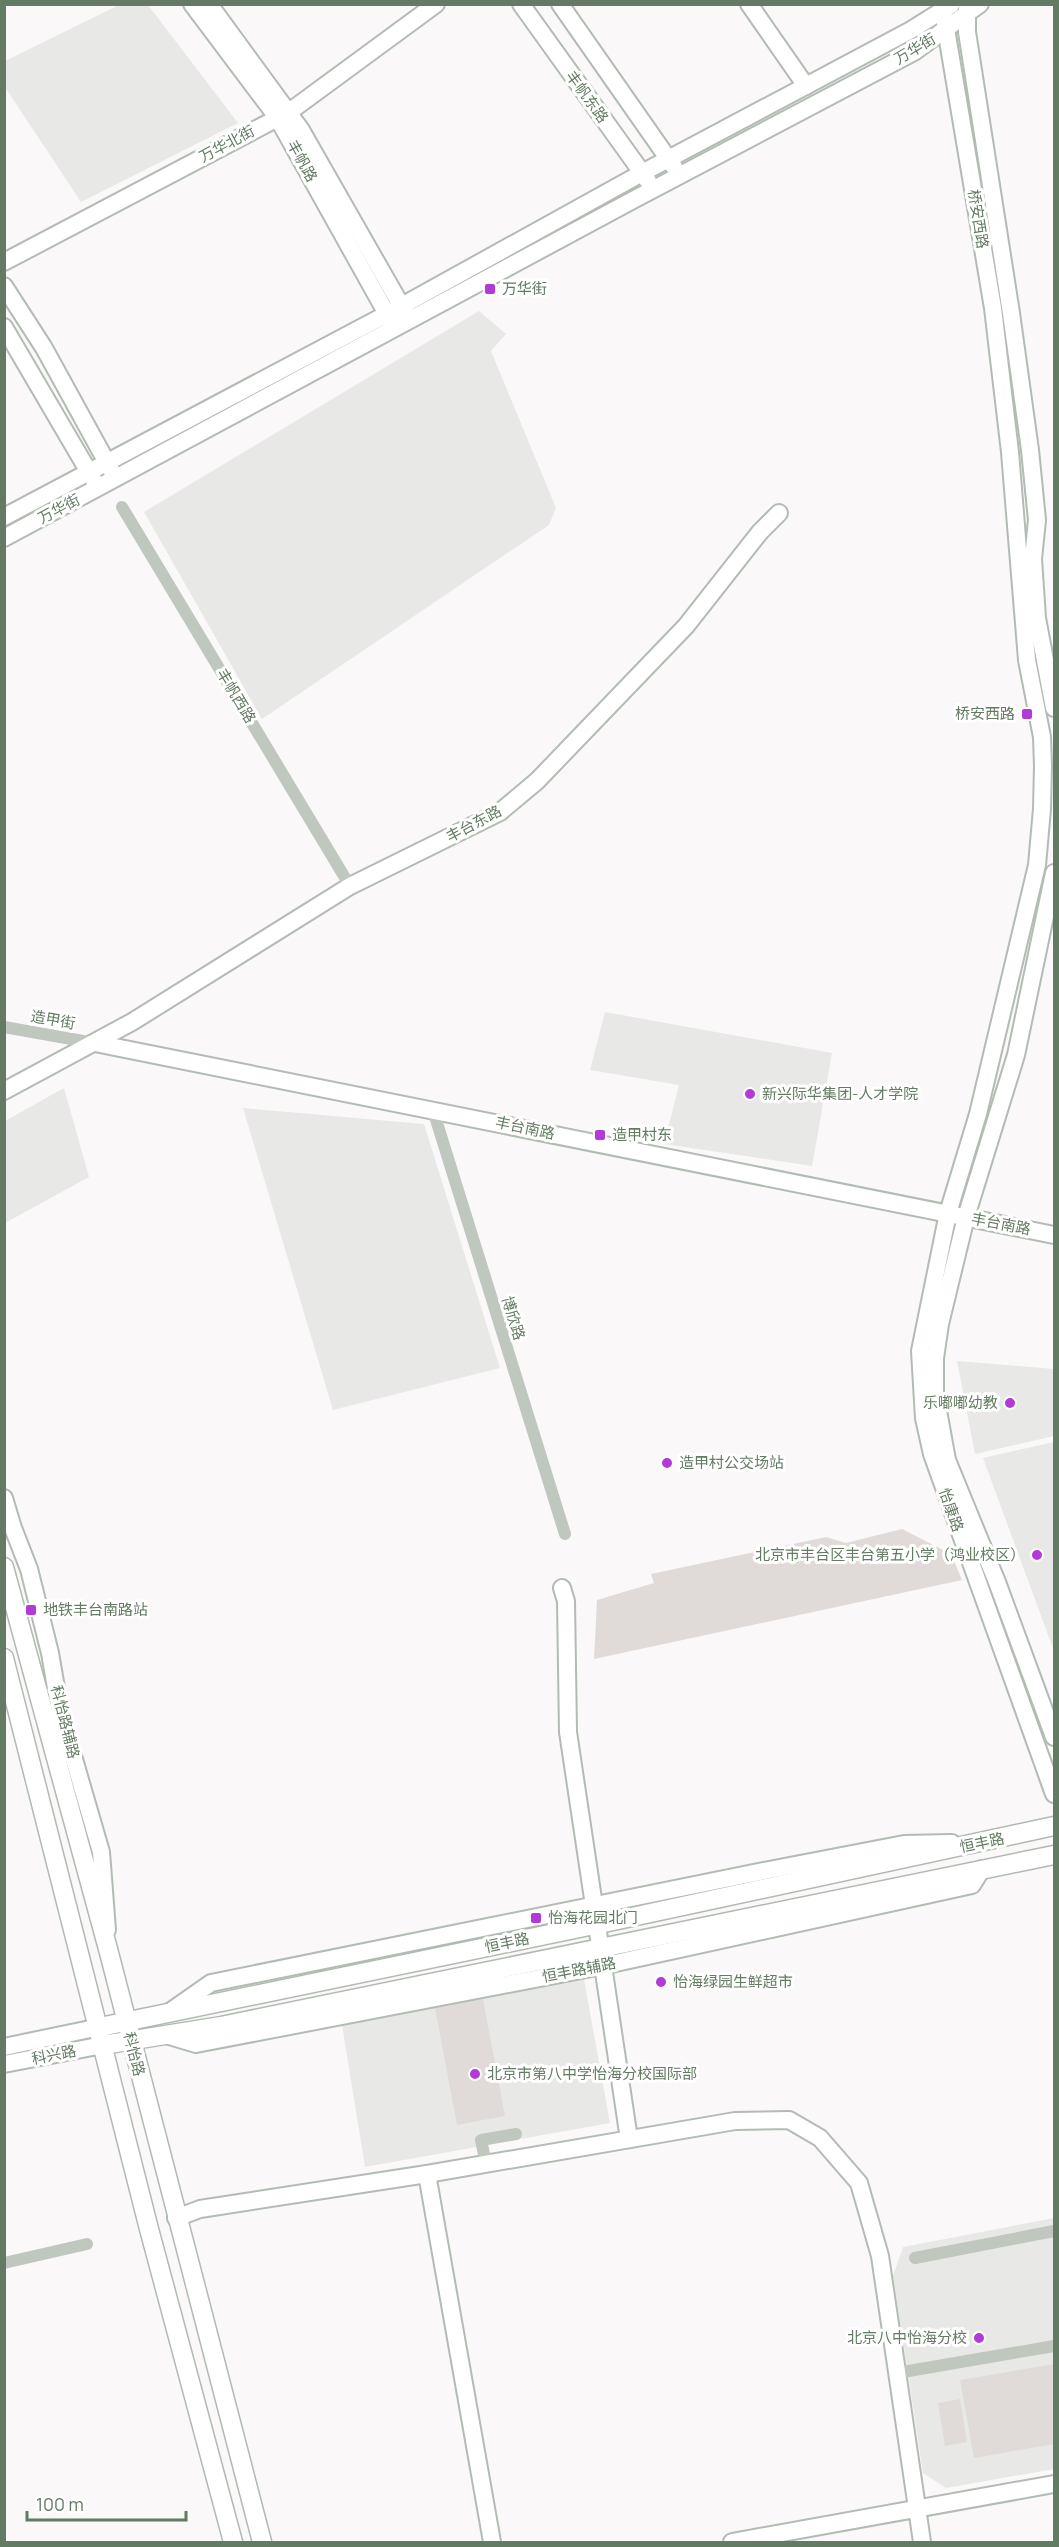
<svg xmlns="http://www.w3.org/2000/svg" width="1059" height="2547" font-family="Manrope,'Noto Sans SC',sans-serif">
<style>
.built{fill:#e8e9e7}
.green{fill:#e0dbd9}
.lines{fill:none;stroke-linecap:round;stroke-linejoin:round}
.secondary-casing{stroke:#b2bcb2;stroke-width:20}
.primary-casing{stroke:#b1bab1;stroke-width:21}
.street{stroke:#bfc7bf;stroke-width:12}
.secondary{stroke:#fff;stroke-width:16}
.primary{stroke:#fff;stroke-width:18}
.poi-dot{fill:#b33ad8;stroke:#fff;stroke-width:2}
.labels{text-anchor:middle;stroke-width:6;stroke-linejoin:round;paint-order:stroke}
.street-label{font-size:15px;fill:#637b62;stroke:#fff}
.poi-label{font-size:15px;fill:#637b62;stroke:#fff;text-anchor:start}
</style>
<rect width="100%" height="100%" fill="#faf8f9"/>
<g class="built">
<polygon points="121,4 148,5 238,123 81,202 5,87 5,61"/>
<polygon points="479,311 506,334 491,351 556,508 549,525 262,719 144,512"/>
<polygon points="605,1012 832,1053 812,1166 664,1144 679,1085 590,1070"/>
<polygon points="64,1088 89,1177 5,1223 5,1121"/>
<polygon points="243,1108 424,1124 500,1368 333,1410"/>
<polygon points="957,1361 1054,1369 1054,1436 975,1454"/>
<polygon points="1054,1442 1054,1651 983,1458"/>
<polygon points="584,1979 610,2123 365,2167 342,2025"/>
<polygon points="1054,2218 1054,2469 946,2488 923,2473 893,2276 903,2247"/>
</g>
<g class="green">
<polygon points="902,1529 951,1554 962,1580 594,1659 597,1600 654,1583 651,1574 826,1537 846,1543"/>
<polygon points="483,1999 505,2116 457,2125 435,2008"/>
<polygon points="1054,2364 1054,2444 974,2458 960,2380"/>
<polygon points="960,2399 967,2442 945,2446 938,2403"/>
</g>
<g class="lines">
<g class="secondary-casing">
<g id="secondary">
<polyline points="192,4 277,117 392,323"/>
<polyline points="209,4 301,130 406,314"/>
<polyline points="521,4 648,181"/>
<polyline points="560,4 674,167"/>
<polyline points="749,4 806,86"/>
<polyline points="945,4 943,11 993,308 1010,452 1027,660 1042,737 1043,766 1042,809 1037,865 978,1114 948,1213 920,1351 924,1418 932,1454 1054,1794"/>
<polyline points="967,8 967,32 1011,313 1030,450 1037,520 1033,559 1037,618 1054,708"/>
<polyline points="4,262 289,112 436,4"/>
<polyline points="4,286 44,348 111,470"/>
<polyline points="4,327 93,479"/>
<polyline points="4,517 387,314 642,173 911,30 951,5"/>
<polyline points="4,538 633,200 914,52 980,4"/>
<polyline points="1054,873 1016,1055 966,1217 940,1324 935,1358 935,1394 947,1460 997,1582 1054,1737"/>
<polyline points="95,1043 1054,1235"/>
<polyline points="4,1091 132,1022 350,886 500,812 537,781 686,626 760,532 779,513"/>
<polyline points="4,1498 13,1528 29,1569 50,1653 60,1711 101,1852 107,1930"/>
<polyline points="562,1588 566,1601 568,1732 629,2139"/>
<polyline points="171,2011 211,1983 769,1870 904,1844 952,1843"/>
<polyline points="166,2035 196,2044 602,1966 972,1885 982,1869"/>
<polyline points="4,2047 100,2027"/>
<polyline points="4,2064 103,2045"/>
<polyline points="427,2174 492,2542"/>
<polyline points="176,2218 200,2209 427,2174 735,2121 789,2120 820,2138 859,2183 880,2256 922,2542"/>
<polyline points="732,2542 1054,2484"/>
</g>
</g>
<g class="primary-casing">
<g id="primary">
<polyline points="4,1567 108,1949 262,2542"/>
<polyline points="4,1658 149,2229 233,2542"/>
<polyline points="100,2027 618,1920 1054,1826"/>
<polyline points="103,2045 221,2026 1054,1855"/>
</g>
</g>
<g class="street">
<polyline points="122,507 350,886"/>
<polyline points="4,1027 94,1043"/>
<polyline points="433,1110 565,1534"/>
<polyline points="486,2164 481,2140 516,2134"/>
<polyline points="915,2258 1054,2231"/>
<polyline points="4,2263 87,2244"/>
<polyline points="897,2373 1054,2346"/>
</g>
<use href="#secondary" class="secondary"/>
<use href="#primary" class="primary"/>
</g>
<g class="poi-dot">
<rect x="484" y="283" width="12" height="12" rx="3"/>
<rect x="1021" y="708" width="12" height="12" rx="3"/>
<circle cx="750" cy="1094" r="6"/>
<rect x="594" y="1129" width="12" height="12" rx="3"/>
<circle cx="1010" cy="1403" r="6"/>
<circle cx="667" cy="1463" r="6"/>
<circle cx="1037" cy="1555" r="6"/>
<rect x="25" y="1604" width="12" height="12" rx="3"/>
<rect x="530" y="1912" width="12" height="12" rx="3"/>
<circle cx="661" cy="1982" r="6"/>
<circle cx="475" cy="2074" r="6"/>
<circle cx="979" cy="2338" r="6"/>
</g>
<g class="labels">
<g class="street-label">
<text transform="translate(915 49) rotate(-31)" y="5">万华街</text>
<text transform="translate(587 97) rotate(54)" y="5">丰帆东路</text>
<text transform="translate(227 144) rotate(-28)" y="5">万华北街</text>
<text transform="translate(302 161) rotate(61)" y="5">丰帆路</text>
<text transform="translate(978 219) rotate(81)" y="5">桥安西路</text>
<text transform="translate(59 509) rotate(-28)" y="5">万华街</text>
<text transform="translate(236 696) rotate(59)" y="5">丰帆西路</text>
<text transform="translate(474 824) rotate(-28)" y="5">丰台东路</text>
<text transform="translate(53 1020) rotate(10)" y="5">造甲街</text>
<text transform="translate(525 1128) rotate(12)" y="5">丰台南路</text>
<text transform="translate(1001 1224) rotate(11)" y="5">丰台南路</text>
<text transform="translate(513 1318) rotate(73)" y="5">博欣路</text>
<text transform="translate(951 1510) rotate(71)" y="5">怡康路</text>
<text transform="translate(65 1722) rotate(76)" y="5">科怡路辅路</text>
<text transform="translate(982 1843) rotate(-12)" y="5">恒丰路</text>
<text transform="translate(507 1943) rotate(-12)" y="5">恒丰路</text>
<text transform="translate(579 1970) rotate(-11)" y="5">恒丰路辅路</text>
<text transform="translate(134 2054) rotate(76)" y="5">科怡路</text>
<text transform="translate(54 2055) rotate(-11)" y="5">科兴路</text>
</g>
<g class="poi-label">
<text x="502" y="294">万华街</text>
<text x="1015" y="719" text-anchor="end">桥安西路</text>
<text x="762" y="1099">新兴际华集团-人才学院</text>
<text x="612" y="1140">造甲村东</text>
<text x="998" y="1408" text-anchor="end">乐嘟嘟幼教</text>
<text x="679" y="1468">造甲村公交场站</text>
<text x="1025" y="1560" text-anchor="end">北京市丰台区丰台第五小学（鸿业校区）</text>
<text x="43" y="1615">地铁丰台南路站</text>
<text x="548" y="1923">怡海花园北门</text>
<text x="673" y="1987">怡海绿园生鲜超市</text>
<text x="487" y="2079">北京市第八中学怡海分校国际部</text>
<text x="967" y="2343" text-anchor="end">北京八中怡海分校</text>
</g>
</g>
<rect width="1059" height="2547" fill="none" stroke="#637b62" stroke-width="12"/>
<path d="M27 2511v9h159v-9" fill="none" stroke="#637b62" stroke-width="3"/>
<text x="36" y="2511" font-size="18" fill="#637b62" stroke="#ffffff" stroke-width="4.5" paint-order="stroke">100 m</text>
</svg>
